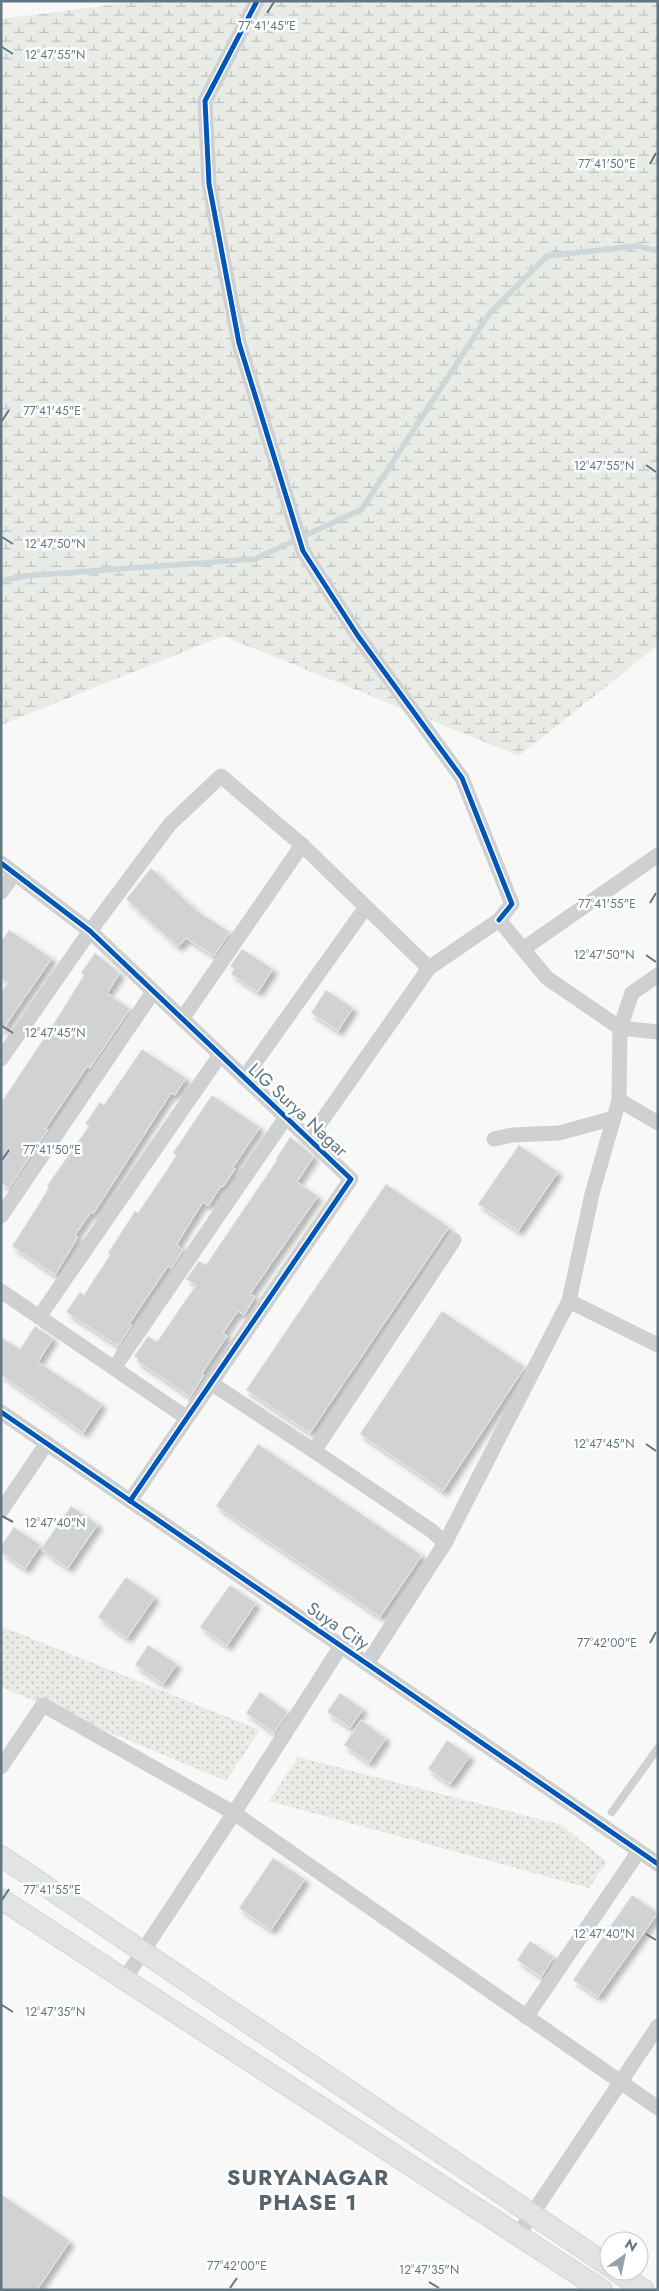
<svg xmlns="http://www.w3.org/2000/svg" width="659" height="2291" font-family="Jost,sans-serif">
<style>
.wetland{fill:url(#wetland-marsh)}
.park{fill:url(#park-dots)}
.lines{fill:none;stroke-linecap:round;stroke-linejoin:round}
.stream{stroke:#ced8da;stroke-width:5.5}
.building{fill:#d0d2d3;stroke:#e8e8e8;filter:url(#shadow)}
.secondary-casing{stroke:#d4d5d6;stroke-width:22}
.lane{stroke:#ced0d1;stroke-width:8}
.street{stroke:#ced0d1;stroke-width:15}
.secondary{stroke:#e2e3e3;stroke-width:20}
.cycleway-casing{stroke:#fff;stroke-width:8}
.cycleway{stroke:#0057b8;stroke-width:5}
.ticks{fill:none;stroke:#627784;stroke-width:2}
.labels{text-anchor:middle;stroke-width:5;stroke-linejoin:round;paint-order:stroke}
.street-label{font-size:18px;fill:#627784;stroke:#fff}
.district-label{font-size:22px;font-weight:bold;letter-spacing:1px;fill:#55646e;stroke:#fff}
.ticks-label{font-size:12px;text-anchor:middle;fill:#627784;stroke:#fff;stroke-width:5;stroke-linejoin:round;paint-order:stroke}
</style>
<defs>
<pattern id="wetland-marsh" width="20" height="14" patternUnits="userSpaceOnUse" patternTransform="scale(1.25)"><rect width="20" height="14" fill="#e8ebe6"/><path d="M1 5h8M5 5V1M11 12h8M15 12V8" fill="none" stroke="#bfc3c0"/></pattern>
<pattern id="park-dots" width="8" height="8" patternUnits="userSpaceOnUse" patternTransform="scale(1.25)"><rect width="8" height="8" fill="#e8ebe6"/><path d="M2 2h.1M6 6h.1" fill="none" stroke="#bfc3c0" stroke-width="1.8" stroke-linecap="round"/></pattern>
<filter id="shadow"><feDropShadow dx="4.5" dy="4.5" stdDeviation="2.5" flood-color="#0004"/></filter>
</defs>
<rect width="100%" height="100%" fill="#f8f8f8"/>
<polygon class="wetland" points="141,1 658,1 658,645 519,756 223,636 1,725 1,19"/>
<g class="park">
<polygon points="1,1626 260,1730 226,1781 1,1687"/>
<polygon points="298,1757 562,1825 607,1862 589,1888 269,1801"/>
</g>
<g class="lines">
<polyline class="stream" points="1,581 24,576 255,559 362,509 489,314 547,256 637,246 658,251"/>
</g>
<g class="building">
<polygon points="151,868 197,911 230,932 214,956 186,938 178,947 126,899"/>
<polygon points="9,930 52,958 1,1032 1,992 8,983 1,978 1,942"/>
<polygon points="242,949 273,969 258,992 231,974 234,969 230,966"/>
<polygon points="95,953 120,973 107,993 130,1009 90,1068 87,1066 74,1086 45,1129 48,1130 9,1188 1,1183 1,1103 58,1017 84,975 81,973"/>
<polygon points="326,990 353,1008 338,1031 311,1013"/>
<polygon points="142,1049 186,1078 175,1095 171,1093 93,1214 91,1212 75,1235 78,1237 55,1275 12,1246 37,1207 49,1187 47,1186 89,1126 85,1124 100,1102 104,1105"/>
<polygon points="212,1095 260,1127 233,1167 235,1169 223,1187 221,1186 208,1206 203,1202 188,1226 177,1244 183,1250 171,1269 168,1266 129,1324 132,1325 118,1346 66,1312 80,1292 84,1295 110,1255 108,1253 135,1211 138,1213 163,1176 176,1156 173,1153"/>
<polygon points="290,1137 314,1156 297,1182 318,1196 250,1294 255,1297 244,1315 238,1311 223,1333 227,1336 202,1373 204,1375 190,1397 137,1361 138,1359 134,1356 148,1336 157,1342 196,1285 186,1279 199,1261 206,1265 277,1160 276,1159"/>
<polygon points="519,1145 558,1172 518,1231 478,1204"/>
<polygon points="386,1184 449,1227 310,1433 246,1390"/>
<polygon points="442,1311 525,1367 443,1491 360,1434"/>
<polygon points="35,1326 53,1338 38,1362 102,1404 83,1433 1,1375 1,1337 20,1349"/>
<polygon points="258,1444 422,1555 380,1617 216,1506"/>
<polygon points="71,1506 98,1524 68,1568 41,1549"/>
<polygon points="14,1527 41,1545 25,1569 1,1552 1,1546"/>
<polygon points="126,1577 155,1597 127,1638 98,1617"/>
<polygon points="230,1585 256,1603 227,1646 200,1627"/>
<polygon points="148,1645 177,1664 163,1684 135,1665"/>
<polygon points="260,1692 288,1712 274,1733 246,1713"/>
<polygon points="340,1693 363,1709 350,1728 327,1712"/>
<polygon points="361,1720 386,1738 369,1763 344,1745"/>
<polygon points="447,1740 470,1756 450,1784 428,1769"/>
<polygon points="273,1858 305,1879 271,1930 239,1908"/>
<polygon points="632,1895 658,1913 598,1997 573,1980"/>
<polygon points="530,1941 554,1957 541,1977 517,1960"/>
<polygon points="1,2194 70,2241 37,2290 1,2290"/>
</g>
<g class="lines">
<g class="secondary-casing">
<g id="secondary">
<polyline points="1,1856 609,2266"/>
<polyline points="1,1899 602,2290"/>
<polyline points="616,2271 644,2290"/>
</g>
</g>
<polyline class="lane" points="612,1812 658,1748"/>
<g class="street">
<polyline points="257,1 205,101 209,184 239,343 303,551 358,636 462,778 512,904 499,920"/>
<polyline points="1,863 90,931 351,1179 130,1501"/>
<polyline points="1,892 14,874"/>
<polyline points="523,949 658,855"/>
<polyline points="182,1019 302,845"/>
<polyline points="1,1059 90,931 170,824 221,776 302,845 429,968"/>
<polyline points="244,1078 366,907"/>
<polyline points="619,1100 658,1123"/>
<polyline points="309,1139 429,968 499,920 547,978 620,1028 658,1032"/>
<polyline points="494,1139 512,1135 559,1133 614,1118"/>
<polyline points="1,1216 153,992"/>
<polyline points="1,1291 187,1418"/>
<polyline points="569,1301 658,1345"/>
<polyline points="39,1317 220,1055"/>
<polyline points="114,1368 286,1117"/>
<polyline points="211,1383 314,1451"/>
<polyline points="1,1412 658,1864"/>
<polyline points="1,1511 47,1443"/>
<polyline points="445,1543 432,1531 314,1451 454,1240"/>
<polyline points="341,1646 234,1813 658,2108"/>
<polyline points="368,1662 445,1543 569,1301 592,1194 619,1100 620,1028 632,993 658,975"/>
<polyline points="1,1767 43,1705 234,1813 124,1980"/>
<polyline points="526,2017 639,1851"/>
<polyline points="518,2235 658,2026"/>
</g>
<use href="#secondary" class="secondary"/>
<g class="cycleway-casing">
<g id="cycleway">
<polyline points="257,1 205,101 209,184 239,343 303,551 358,636 462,778 512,904 499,920"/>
<polyline points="1,863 90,931 351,1179 130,1501"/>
<polyline points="1,1412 658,1864"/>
</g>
</g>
<use href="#cycleway" class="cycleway"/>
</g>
<path class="ticks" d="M267,13L274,2M2,47L13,54M650,164L656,153M2,421L9,410M646,465L656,472M2,537L13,544M650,903L656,893M646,955L656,962M2,1026L13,1033M2,1160L9,1150M646,1444L656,1451M2,1516L13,1522M650,1643L656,1632M2,1900L9,1889M646,1934L656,1940M2,2005L13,2012M429,2282L439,2288M230,2288L237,2278"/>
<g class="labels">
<g class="street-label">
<text transform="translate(298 1110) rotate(43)" y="6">LIG Surya Nagar</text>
<text transform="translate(338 1626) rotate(34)" y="6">Suya City</text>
</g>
<g class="district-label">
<text x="308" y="2185">SURYANAGAR<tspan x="308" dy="25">PHASE 1</tspan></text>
</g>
</g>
<g class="ticks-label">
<text x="267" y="30">77°41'45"E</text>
<text x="55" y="59">12°47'55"N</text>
<text x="607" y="168">77°41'50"E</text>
<text x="52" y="415">77°41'45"E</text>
<text x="604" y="470">12°47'55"N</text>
<text x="55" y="548">12°47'50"N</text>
<text x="607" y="908">77°41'55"E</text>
<text x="604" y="959">12°47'50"N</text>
<text x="55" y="1037">12°47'45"N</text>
<text x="52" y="1154">77°41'50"E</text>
<text x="604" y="1448">12°47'45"N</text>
<text x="55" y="1527">12°47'40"N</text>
<text x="607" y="1647">77°42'00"E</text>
<text x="52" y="1894">77°41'55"E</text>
<text x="604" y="1938">12°47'40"N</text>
<text x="55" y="2016">12°47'35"N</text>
<text x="237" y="2270">77°42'00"E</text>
<text x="429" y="2274">12°47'35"N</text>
</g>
<rect width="659" height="2291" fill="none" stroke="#627784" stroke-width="5"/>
<g transform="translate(624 2256) rotate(33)"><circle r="24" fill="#ffffff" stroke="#c0c9ce"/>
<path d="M0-4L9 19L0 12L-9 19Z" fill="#96a4ad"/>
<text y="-8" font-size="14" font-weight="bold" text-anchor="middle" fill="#627784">N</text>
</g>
</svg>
